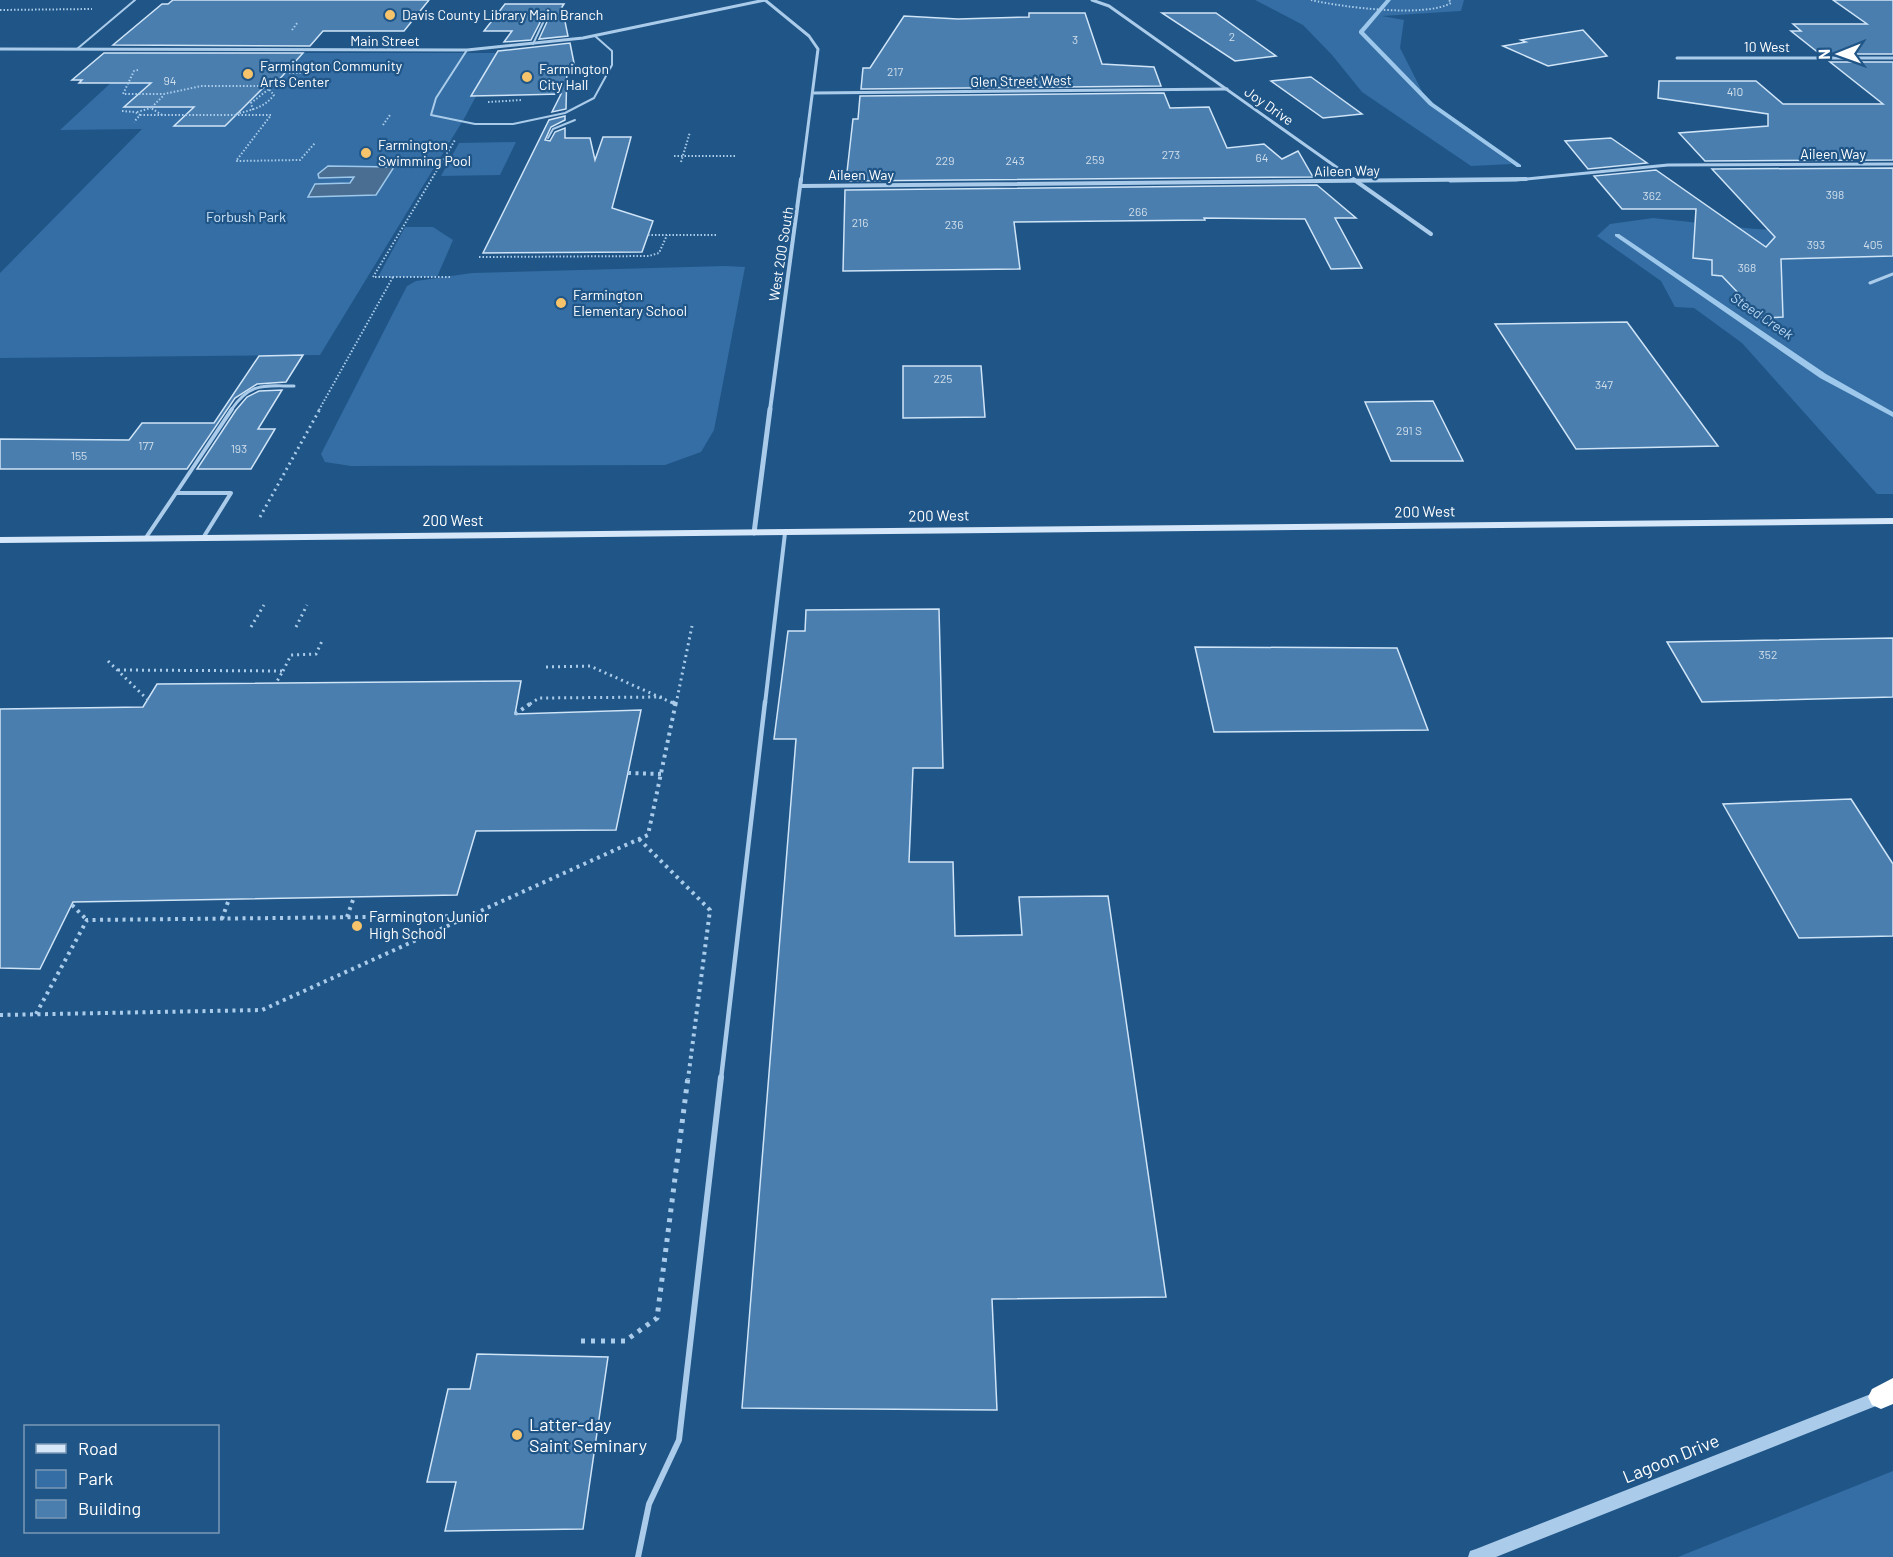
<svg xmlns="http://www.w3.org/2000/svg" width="1893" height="1557" font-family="Barlow,sans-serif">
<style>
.green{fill:#346ea4}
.water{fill:#496e92;stroke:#9ec8eb;stroke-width:1.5}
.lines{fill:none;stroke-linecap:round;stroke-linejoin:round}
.stream{fill:#9ec8eb;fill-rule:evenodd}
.building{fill:#497eaf;stroke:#cfe4f7;stroke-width:1.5}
.path-far3{stroke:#aaccea;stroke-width:2;stroke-dasharray:1.5 2;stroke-linecap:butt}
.path-far2{stroke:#aaccea;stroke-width:3;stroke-dasharray:2 4;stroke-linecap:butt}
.path-far1{stroke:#aaccea;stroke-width:4;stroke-dasharray:3 4.5;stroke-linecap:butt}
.path{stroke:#aaccea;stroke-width:5;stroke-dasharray:4 6;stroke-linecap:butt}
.service-far4{stroke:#aaccea;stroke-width:2}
.service-far3{stroke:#aaccea;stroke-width:3}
.service-far2{stroke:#aaccea;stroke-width:4}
.service-far1{stroke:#aaccea;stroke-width:4.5}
.service{stroke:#aaccea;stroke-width:6}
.minor-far2{stroke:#aaccea;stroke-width:3}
.minor-far1{stroke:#aaccea;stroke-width:4}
.minor{stroke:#aaccea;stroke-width:5}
.tertiary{fill:#aaccea;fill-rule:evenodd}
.secondary{fill:#d5e7f8;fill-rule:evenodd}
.motorway{fill:#fff;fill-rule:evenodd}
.poi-dot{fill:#f7c46b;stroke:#205587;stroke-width:2}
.labels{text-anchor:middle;stroke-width:4.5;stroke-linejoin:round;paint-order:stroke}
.number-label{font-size:12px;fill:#d2dfeb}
.far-poi-label{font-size:14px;fill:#fff;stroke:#205587;text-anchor:start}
.far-street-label{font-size:14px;fill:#fff;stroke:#205587}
.far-park-label{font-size:14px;fill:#cfe4f7;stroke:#205587}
.far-water-label{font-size:14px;font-style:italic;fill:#b6d5f1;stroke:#205587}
.street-label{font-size:15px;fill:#fff;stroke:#205587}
.poi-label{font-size:15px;fill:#fff;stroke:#205587;text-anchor:start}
.near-poi-label{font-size:18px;fill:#fff;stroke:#205587;text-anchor:start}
.near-street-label{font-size:18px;fill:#fff;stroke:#205587}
</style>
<rect width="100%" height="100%" fill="#205587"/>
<g class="green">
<polygon points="1255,0 1464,0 1461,11 1382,16 1404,20 1400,48 1428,103 1512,164 1471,166 1362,92 1332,55 1303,25"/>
<polygon points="143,53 499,53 465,117 320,355 0,358 0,273 142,129 60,130"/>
<polygon points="516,142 500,175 441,176 459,143"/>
<polygon points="1653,218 1755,229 1893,234 1893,494 1877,494 1742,343 1694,308 1675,307 1661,281 1597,236 1610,224"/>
<polygon points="405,227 433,227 453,240 437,277 378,277"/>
<polygon points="725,266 745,267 714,430 701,452 665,465 351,466 325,462 321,454 407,286 416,281 472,273"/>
<polygon points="1893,1471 1893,1557 1678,1557"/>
</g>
<polygon class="water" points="328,166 394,167 376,195 308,197 315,184 350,183 354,177 319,178 318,174"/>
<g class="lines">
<g class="stream">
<polygon points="1386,0 1391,0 1364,32 1433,103 1521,165 1521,167 1517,167 1429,105 1359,33 1359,31"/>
<polygon points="1615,234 1619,234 1826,374 1893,412 1893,417 1820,378 1615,236"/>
</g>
</g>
<g class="building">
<polygon points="173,0 429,0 404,31 323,31 310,46 113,45 162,4 168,4"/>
<polygon points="1833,0 1893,0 1893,54 1820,54 1791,31 1801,31 1793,24 1867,24"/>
<polygon points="505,4 564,4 562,7 568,36 539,39 551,13 547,9 531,40 504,42 512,31 484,31"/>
<polygon points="1029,13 1085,13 1102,64 1154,67 1161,86 861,89 863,68 870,68 904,16 958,19 1029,17"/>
<polygon points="1162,13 1216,13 1276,56 1235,61"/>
<polygon points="1583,30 1607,56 1548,66 1503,46 1526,42 1521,40"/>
<polygon points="570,43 575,68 567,68 566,109 552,112 561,94 471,96 498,51"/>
<polygon points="104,53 303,53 276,83 268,83 225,126 174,126 194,107 124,107 151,83 79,83 82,80 72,80"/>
<polygon points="1830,62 1893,62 1893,160 1705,161 1679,133 1768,126 1768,114 1658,98 1659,81 1756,81 1783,104 1883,104"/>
<polygon points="1311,77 1362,114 1323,118 1271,81"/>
<polygon points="1164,93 1170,108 1209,107 1227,148 1264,144 1282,159 1298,151 1313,177 846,181 853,119 858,119 860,96"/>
<polygon points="565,116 565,120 551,127 545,140 550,141 555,132 565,128 565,138 590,138 595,160 603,137 631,137 612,208 653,221 642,252 483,253 549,120"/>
<polygon points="1611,138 1647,163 1588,169 1565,141"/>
<polygon points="1893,168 1893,256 1781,259 1783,317 1762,318 1722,276 1712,275 1712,260 1693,258 1696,209 1622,209 1594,176 1656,170 1766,247 1775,237 1712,169"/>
<polygon points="1317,185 1356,218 1335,218 1362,268 1331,269 1305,219 1204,218 1205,220 1014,222 1020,269 843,271 845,190"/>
<polygon points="1627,322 1718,446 1576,449 1495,324"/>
<polygon points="303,355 286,382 257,384 235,398 187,469 0,469 0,439 129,440 142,423 214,423 259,356"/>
<polygon points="903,366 981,366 985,417 903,418"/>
<polygon points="282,390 258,429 275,429 251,469 197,469 236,410 247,397 259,391"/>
<polygon points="1433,401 1463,461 1391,461 1365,402"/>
<polygon points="939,609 943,768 913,768 909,862 953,862 955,936 1022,935 1019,897 1108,896 1166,1297 992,1299 997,1410 742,1408 796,739 774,739 788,631 805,631 806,610"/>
<polygon points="1893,638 1893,697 1702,702 1667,642"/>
<polygon points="1195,647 1397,648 1428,730 1214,732"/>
<polygon points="521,681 515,714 641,710 616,830 476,831 457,895 73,902 40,969 0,968 0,709 143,707 157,684"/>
<polygon points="1851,799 1893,864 1893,936 1799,938 1723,804"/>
<polygon points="477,1354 608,1357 583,1529 445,1531 456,1482 427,1482 448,1389 470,1389"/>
</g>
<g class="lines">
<g class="path-far3">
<path d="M1311,0C1341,7 1425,18 1451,3L1449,0"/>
<polyline points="0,10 92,9"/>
<polyline points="292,30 298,22"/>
<polyline points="138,70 134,71 123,94 164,94 201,86 295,86"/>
<polyline points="567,72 582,71 585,77"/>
<polyline points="289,73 306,73"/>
<polyline points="488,102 522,100"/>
<polyline points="253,110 251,103 269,89"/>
<polyline points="122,111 135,112 140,115 134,122"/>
<polyline points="137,112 151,108"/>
<path d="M236,114C251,110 264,108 274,95L266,86L268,83"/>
<polyline points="140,115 271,115 236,161 300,160 315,143"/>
<polyline points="162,115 151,108 164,95"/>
<polyline points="383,125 390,115"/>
<polyline points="674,156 736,156"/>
<polyline points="681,162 690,132"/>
<polyline points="648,235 716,235"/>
<polyline points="479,257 649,256 659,253 667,235"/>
<polyline points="450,277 373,277 455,140"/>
<polyline points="319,410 393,277"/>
</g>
<g class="path-far2">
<polyline points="260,517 320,409"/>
<polyline points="251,627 264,605"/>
<polyline points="296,627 307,605"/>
<polyline points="108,661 148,700"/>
<polyline points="546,667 590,666 675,704"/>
<polyline points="118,670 283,671 276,683"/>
<polyline points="283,671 291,655 316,654 322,641"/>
<polyline points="530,704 539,698 662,697"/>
<polyline points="676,704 692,626"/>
</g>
<g class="path-far1">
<polyline points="672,702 676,704"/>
<polyline points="515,714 533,702"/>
<polyline points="628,773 661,774"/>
<polyline points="639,839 710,910 688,1079"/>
<polyline points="72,905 87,920"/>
<polyline points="347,917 354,897"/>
<polyline points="222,919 229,899"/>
<polyline points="36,1014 87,920 467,916"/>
<polyline points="0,1015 262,1010 648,835 676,702"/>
</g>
<polyline class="path" points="581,1341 625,1341 657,1318 688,1077"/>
<g class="service-far4">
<polyline points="533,44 548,12"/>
<polyline points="77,49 135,0"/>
<polyline points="467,50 436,98 431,115 475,124 513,124 565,113 594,98 612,65 612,51 595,36"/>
<polyline points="548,138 553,129 575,120"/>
</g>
<g class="service-far3">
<polyline points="1870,283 1893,274"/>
<path d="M231,410C250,382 263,386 294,386"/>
</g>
<g class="service-far2">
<polyline points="176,493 232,409"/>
<polyline points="145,539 176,493 231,493 203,538"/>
<polyline points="765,704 785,533"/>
</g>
<polyline class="service-far1" points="721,1079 765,702"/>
<polyline class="service" points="638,1557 649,1504 679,1440 721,1077"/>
<g class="minor-far2">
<polyline points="765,0 809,36 818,49 801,181"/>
<polyline points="1092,0 1109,6 1356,181"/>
<polyline points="0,49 467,50 583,38 765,0"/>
<polyline points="1677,58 1893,58"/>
<polyline points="814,93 1227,89"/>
<polyline points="1450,181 1516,180 1668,165 1893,164"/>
</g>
<g class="minor-far1">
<polyline points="1353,179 1431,234"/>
<polyline points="801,186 1526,179"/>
<polyline points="770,410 801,179"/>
</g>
<polyline class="minor" points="754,533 770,409"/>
<polygon class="tertiary" points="1881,1390 1886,1392 1889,1397 1886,1402 1496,1557 1468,1557 1470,1551 1476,1549"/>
<polygon class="secondary" points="1893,518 1893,524 0,543 0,537"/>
<polygon class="motorway" points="1893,1378 1893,1404 1881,1409 1872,1405 1868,1397 1872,1389"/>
</g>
<g class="poi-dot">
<circle cx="390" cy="15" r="6"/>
<circle cx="248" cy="74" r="6"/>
<circle cx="527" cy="77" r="6"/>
<circle cx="366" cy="153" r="6"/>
<circle cx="561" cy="303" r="6"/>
<circle cx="357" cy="926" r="6"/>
<circle cx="517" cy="1435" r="6"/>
</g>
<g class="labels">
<g class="number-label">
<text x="1232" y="41">2</text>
<text x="1075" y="44">3</text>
<text x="895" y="76">217</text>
<text x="170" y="85">94</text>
<text x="1735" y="96">410</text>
<text x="1171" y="159">273</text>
<text x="1262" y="162">64</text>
<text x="1095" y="164">259</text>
<text x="945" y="165">229</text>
<text x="1015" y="165">243</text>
<text x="1835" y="199">398</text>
<text x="1652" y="200">362</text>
<text x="1138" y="216">266</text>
<text x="860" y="227">216</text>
<text x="954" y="229">236</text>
<text x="1816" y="249">393</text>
<text x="1873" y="249">405</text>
<text x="1747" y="272">368</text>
<text x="943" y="383">225</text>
<text x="1604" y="389">347</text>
<text x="1409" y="435">291 S</text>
<text x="146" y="450">177</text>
<text x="239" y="453">193</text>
<text x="79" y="460">155</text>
<text x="1768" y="659">352</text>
</g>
<g class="far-poi-label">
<text x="402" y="20">Davis County Library Main Branch</text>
<text x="260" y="71">Farmington Community<tspan x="260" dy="16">Arts Center</tspan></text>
<text x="539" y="74">Farmington<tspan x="539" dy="16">City Hall</tspan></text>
<text x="378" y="150">Farmington<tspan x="378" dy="16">Swimming Pool</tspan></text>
<text x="573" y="300">Farmington<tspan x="573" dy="16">Elementary School</tspan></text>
</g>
<g class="far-street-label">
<text x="385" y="46">Main Street</text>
<text x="1767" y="52">10 West</text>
<text transform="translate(1021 81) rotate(-1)" y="5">Glen Street West</text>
<text transform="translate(1269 106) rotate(35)" y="5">Joy Drive</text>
<text x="1833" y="159">Aileen Way</text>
<text transform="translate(1347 171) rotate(-1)" y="5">Aileen Way</text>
<text x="861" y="180">Aileen Way</text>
<text transform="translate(781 254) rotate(-81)" y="5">West 200 South</text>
</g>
<g class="far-park-label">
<text x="246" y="222">Forbush Park</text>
</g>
<g class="far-water-label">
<text transform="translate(1762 316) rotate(34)" y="5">Steed Creek</text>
</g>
<g class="street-label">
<text transform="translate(1425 512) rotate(-1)" y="5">200 West</text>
<text transform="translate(939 516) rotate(-1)" y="5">200 West</text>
<text x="453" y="526">200 West</text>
</g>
<g class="poi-label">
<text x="369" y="922">Farmington Junior<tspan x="369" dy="17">High School</tspan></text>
</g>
<g class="near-poi-label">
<text x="529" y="1431">Latter-day<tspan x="529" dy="21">Saint Seminary</tspan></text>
</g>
<g class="near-street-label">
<text transform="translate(1671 1459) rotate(-22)" y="6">Lagoon Drive</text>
</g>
</g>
<rect x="24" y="1425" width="195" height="108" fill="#205587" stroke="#7999b7" stroke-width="1.5"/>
<rect x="36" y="1444" width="30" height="9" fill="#d5e7f8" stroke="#7999b7" stroke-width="1.5"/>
<text x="78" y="1455" font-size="18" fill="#ffffff">Road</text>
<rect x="36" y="1470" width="30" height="18" fill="#346ea4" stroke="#7999b7" stroke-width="1.5"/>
<text x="78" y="1485" font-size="18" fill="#ffffff">Park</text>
<rect x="36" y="1500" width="30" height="18" fill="#497eaf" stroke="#7999b7" stroke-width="1.5"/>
<text x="78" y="1515" font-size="18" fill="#ffffff">Building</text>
<g transform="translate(1839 54) rotate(269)" stroke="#205587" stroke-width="4.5" paint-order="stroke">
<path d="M0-4.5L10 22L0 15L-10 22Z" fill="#ffffff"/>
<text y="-9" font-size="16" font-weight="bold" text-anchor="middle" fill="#ffffff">N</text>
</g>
</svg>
